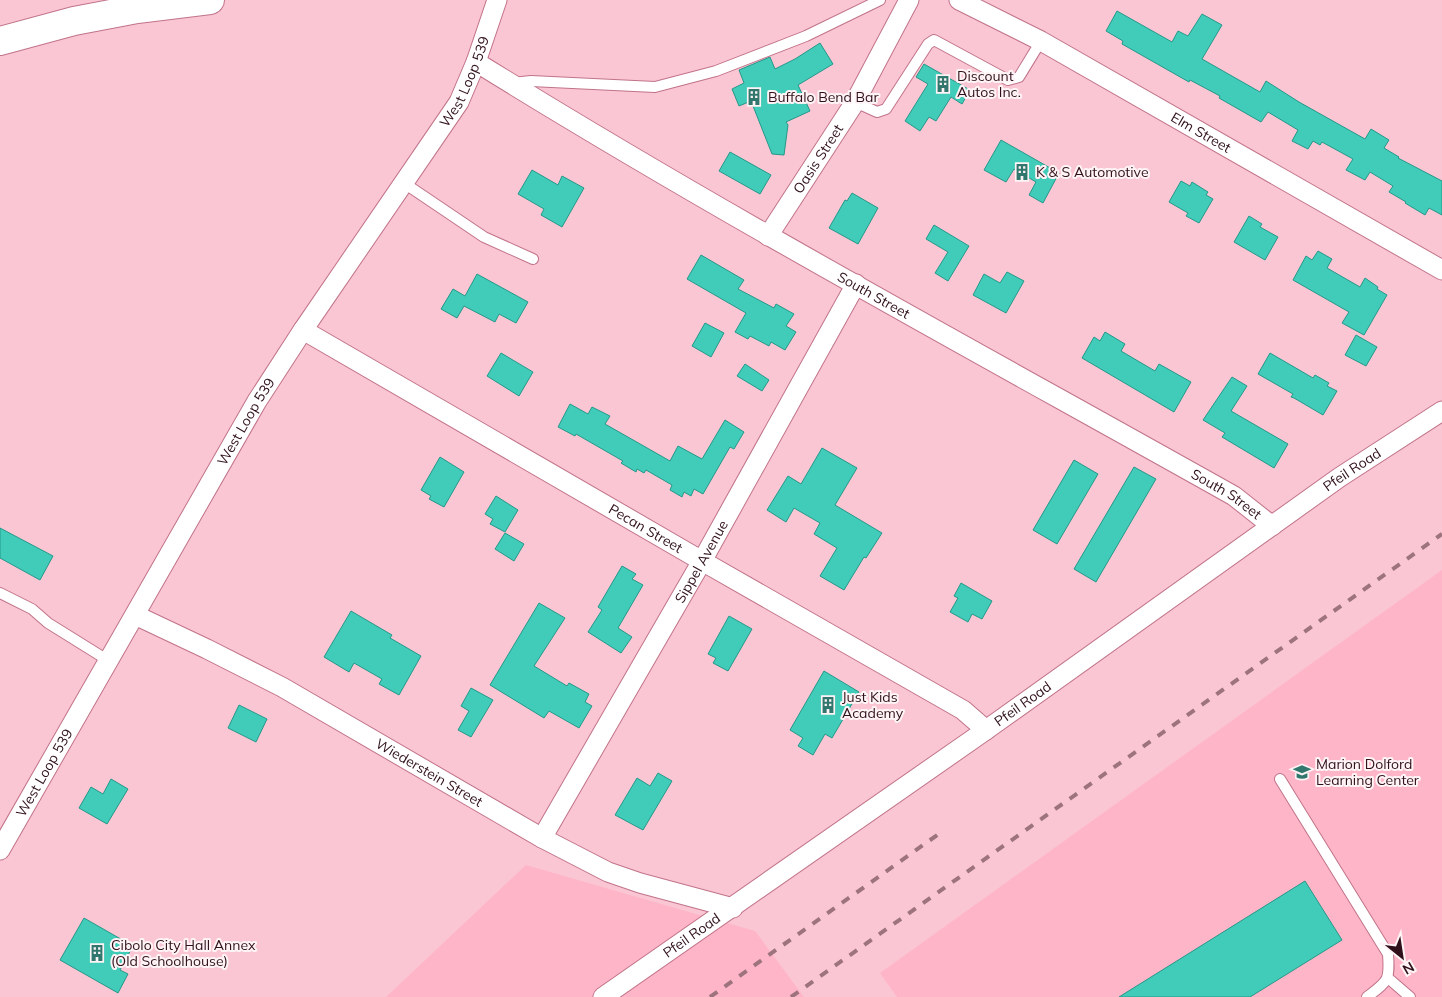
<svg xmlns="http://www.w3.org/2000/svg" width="1442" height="997" font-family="Mulish,sans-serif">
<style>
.built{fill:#ffb5c8}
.building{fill:#41ccb9;stroke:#249889}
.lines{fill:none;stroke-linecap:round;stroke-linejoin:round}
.service-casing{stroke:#c17389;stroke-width:12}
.minor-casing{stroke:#c17389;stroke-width:21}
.secondary-casing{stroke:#c17389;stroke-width:30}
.service{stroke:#fff;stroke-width:10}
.minor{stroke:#fff;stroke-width:19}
.secondary{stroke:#fff;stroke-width:28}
.rail{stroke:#9d737e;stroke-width:4;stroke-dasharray:9 9;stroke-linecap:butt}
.labels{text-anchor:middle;stroke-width:4;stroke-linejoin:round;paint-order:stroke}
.poi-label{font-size:14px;fill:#30111b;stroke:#fef4f6;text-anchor:start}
.street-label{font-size:14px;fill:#30111b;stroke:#fef4f6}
</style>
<rect width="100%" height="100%" fill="#fac6d3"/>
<g class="built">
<polygon points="1442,570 1442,997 897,997 880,973"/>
<polygon points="526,865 755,931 804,997 386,997"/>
</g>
<g class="building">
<polygon points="1117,11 1172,42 1178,31 1188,36 1202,14 1222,25 1202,59 1260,92 1266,81 1299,102 1365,139 1371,129 1389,140 1384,148 1399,157 1398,158 1442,181 1442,215 1429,208 1425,215 1405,203 1406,202 1389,192 1393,186 1370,172 1365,180 1346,170 1353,159 1322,142 1320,145 1313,141 1308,149 1292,141 1298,130 1268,112 1261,122 1219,98 1220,96 1190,80 1189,82 1122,44 1123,41 1106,31"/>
<polygon points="820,43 833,64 798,85 810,111 786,122 788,125 784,155 772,154 751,101 739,106 732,89 744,83 739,70 770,57 775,69 795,59"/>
<polygon points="924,64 970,90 962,104 951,97 936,121 929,117 920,131 905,121 928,84 916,77"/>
<polygon points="1001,140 1059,173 1043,203 1029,195 1036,182 1014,169 1006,182 984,170"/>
<polygon points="730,152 771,175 760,194 719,171"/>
<polygon points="532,170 558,185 562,176 584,188 562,227 541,215 544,209 518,194"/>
<polygon points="1181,181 1190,186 1192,182 1208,192 1206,195 1213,199 1199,223 1186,216 1188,213 1169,202"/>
<polygon points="852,193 878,208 858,244 829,228 845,200 847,201"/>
<polygon points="1249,216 1262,224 1260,227 1278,237 1265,260 1234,242"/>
<polygon points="934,225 969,246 948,281 935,273 948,252 926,239"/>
<polygon points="1318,251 1332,259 1327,268 1360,287 1365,278 1378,287 1377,289 1387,295 1364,335 1342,323 1349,312 1293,280 1306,256 1312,260"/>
<polygon points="701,255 744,280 738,289 774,308 776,304 794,314 786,326 796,332 785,350 771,342 769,346 750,336 748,339 735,332 746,313 687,279"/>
<polygon points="1007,272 1024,281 1006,313 973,295 984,274 1000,283"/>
<polygon points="477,274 528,302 516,323 499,314 495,322 464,306 457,318 441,309 453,289 465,296"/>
<polygon points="705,323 724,333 711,357 692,346"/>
<polygon points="1105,332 1125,344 1121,351 1155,371 1159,364 1191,382 1174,412 1082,358 1094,337 1100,341"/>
<polygon points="1356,335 1377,347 1366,366 1345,355"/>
<polygon points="501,353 533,372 519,396 487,376"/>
<polygon points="1270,353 1313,378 1315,375 1329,383 1327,386 1337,391 1323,415 1294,398 1291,397 1293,394 1258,374"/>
<polygon points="745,364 769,380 762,391 737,376"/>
<polygon points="1232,377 1247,386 1231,411 1288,444 1274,468 1222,437 1225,433 1203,420"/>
<polygon points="570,404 588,414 592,407 610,416 605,424 670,461 678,446 702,459 725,420 744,432 734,449 730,447 703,494 694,489 691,496 684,492 682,497 670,490 672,485 646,470 644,473 637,469 636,472 621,463 623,461 576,434 575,436 558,427"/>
<polygon points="822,448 857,468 835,505 882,533 866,558 864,557 844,590 820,576 837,548 814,534 820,523 794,508 786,522 767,510 788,476 801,484"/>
<polygon points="440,457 464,472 444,507 429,499 431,496 421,490"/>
<polygon points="1074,460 1098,474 1057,544 1033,530"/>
<polygon points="1134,467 1156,479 1096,582 1074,569"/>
<polygon points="496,496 518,510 505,532 490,524 493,519 485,514"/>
<polygon points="0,528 53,556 40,580 0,558"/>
<polygon points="505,533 524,544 514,561 495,549"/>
<polygon points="622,566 636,574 632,579 643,585 618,628 632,637 621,653 588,632 602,610 598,607"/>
<polygon points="961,583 992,601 982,619 972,614 968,622 950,612 958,598 954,596"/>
<polygon points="539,603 565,618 534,666 567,686 569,683 589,694 585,702 592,706 579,728 549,711 544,718 490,685"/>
<polygon points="351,611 392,635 390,638 421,656 399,695 379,684 382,679 354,663 349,672 324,657"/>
<polygon points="729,616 752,629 728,671 713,663 716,658 708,654"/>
<polygon points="824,671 859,692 832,738 825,734 813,755 798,746 803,738 790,730"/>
<polygon points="471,688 493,700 471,737 458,730 469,711 461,706"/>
<polygon points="239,705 267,719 256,742 228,728"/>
<polygon points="658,773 672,781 643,830 615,815 637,778 650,786"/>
<polygon points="111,779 128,789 107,824 79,808 91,787 103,794"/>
<polygon points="1305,881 1342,940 1250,997 1119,997"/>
<polygon points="84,918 133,946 120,970 128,974 118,993 60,960"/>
</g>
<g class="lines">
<g class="service-casing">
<g id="service">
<polyline points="513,83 531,81 655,87 716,71 806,36 880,0"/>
<polyline points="855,102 877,112 886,109 928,44 934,40 1008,80 1019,77 1041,41"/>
<polyline points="404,183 484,237 533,259"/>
<polyline points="0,593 32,609 48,623 109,661"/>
<path d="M1280,779L1388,954C1390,981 1388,981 1367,997"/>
<polyline points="1388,978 1410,997"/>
</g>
</g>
<g class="minor-casing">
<g id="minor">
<path id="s1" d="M959,0L1041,41L1442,270"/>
<path id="s2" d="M476,62C724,216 981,354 1234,496L1272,526"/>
<path id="s3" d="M768,236L855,102L909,0"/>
<path id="s4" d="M303,330L702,561L963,710L986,730"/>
<path id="s5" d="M135,615L207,649L282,687L542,838L608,872L640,883L733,908"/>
<path id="s6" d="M542,838L702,561L856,284"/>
<path id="s7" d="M0,850L257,401L303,330L459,102L476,62L497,0"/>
<path id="s8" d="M603,997L986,730L1340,477L1442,411"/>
</g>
</g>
<g class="secondary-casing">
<polyline id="secondary" points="0,41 74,21 137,9 210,0"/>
</g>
<use href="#service" class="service"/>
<use href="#minor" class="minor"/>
<use href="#secondary" class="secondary"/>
<g class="rail">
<polyline points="710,997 940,833"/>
<polyline points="791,997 1442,534"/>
</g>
</g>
<defs>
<g id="building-bare" transform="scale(1.35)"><path d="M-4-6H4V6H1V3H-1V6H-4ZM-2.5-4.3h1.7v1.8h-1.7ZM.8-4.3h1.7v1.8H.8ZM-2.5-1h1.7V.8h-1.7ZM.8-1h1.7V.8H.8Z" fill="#32776d" stroke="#fef4f6" stroke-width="2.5" paint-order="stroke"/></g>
<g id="school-bare" transform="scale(1.35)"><path d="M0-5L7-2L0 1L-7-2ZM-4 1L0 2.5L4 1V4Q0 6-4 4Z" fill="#32776d" stroke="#fef4f6" stroke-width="2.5" paint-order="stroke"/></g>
</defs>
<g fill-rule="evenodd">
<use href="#building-bare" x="943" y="84"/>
<use href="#building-bare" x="754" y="97"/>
<use href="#building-bare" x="1022" y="172"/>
<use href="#building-bare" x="828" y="705"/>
<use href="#school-bare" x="1302" y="772"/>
<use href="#building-bare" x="97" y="953"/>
</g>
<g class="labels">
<g class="poi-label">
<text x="957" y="81">Discount<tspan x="957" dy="16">Autos Inc.</tspan></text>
<text x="768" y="102">Buffalo Bend Bar</text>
<text x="1036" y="177">K &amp; S Automotive</text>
<text x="842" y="702">Just Kids<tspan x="842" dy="16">Academy</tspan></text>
<text x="1316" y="769">Marion Dolford<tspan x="1316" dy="16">Learning Center</tspan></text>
<text x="111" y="950">Cibolo City Hall Annex<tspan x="111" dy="16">(Old Schoolhouse)</tspan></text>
</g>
<g class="street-label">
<text dy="5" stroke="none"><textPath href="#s7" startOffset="899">West Loop 539</textPath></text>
<text dy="5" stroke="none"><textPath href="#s1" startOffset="276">Elm Street</textPath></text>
<text dy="5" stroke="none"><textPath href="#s3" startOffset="92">Oasis Street</textPath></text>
<text dy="5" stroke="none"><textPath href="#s2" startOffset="461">South Street</textPath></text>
<text dy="5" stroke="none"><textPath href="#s7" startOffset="494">West Loop 539</textPath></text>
<text dy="5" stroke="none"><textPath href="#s8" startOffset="916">Pfeil Road</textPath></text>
<text dy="5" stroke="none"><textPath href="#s2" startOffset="866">South Street</textPath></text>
<text dy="5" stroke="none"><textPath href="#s4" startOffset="396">Pecan Street</textPath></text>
<text dy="5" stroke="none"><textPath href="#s6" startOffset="319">Sippel Avenue</textPath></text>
<text dy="5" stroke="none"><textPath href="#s8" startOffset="512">Pfeil Road</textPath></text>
<text dy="5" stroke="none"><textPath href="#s5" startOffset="334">Wiederstein Street</textPath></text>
<text dy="5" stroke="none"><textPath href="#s7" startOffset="89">West Loop 539</textPath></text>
<text dy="5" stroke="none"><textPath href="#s8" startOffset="108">Pfeil Road</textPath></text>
</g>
</g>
<g transform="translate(1402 957) rotate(150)" stroke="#fef4f6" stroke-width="4" paint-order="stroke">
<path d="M0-4L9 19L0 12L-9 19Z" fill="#30111b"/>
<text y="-8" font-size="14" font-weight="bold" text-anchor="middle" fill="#30111b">N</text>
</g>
</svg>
